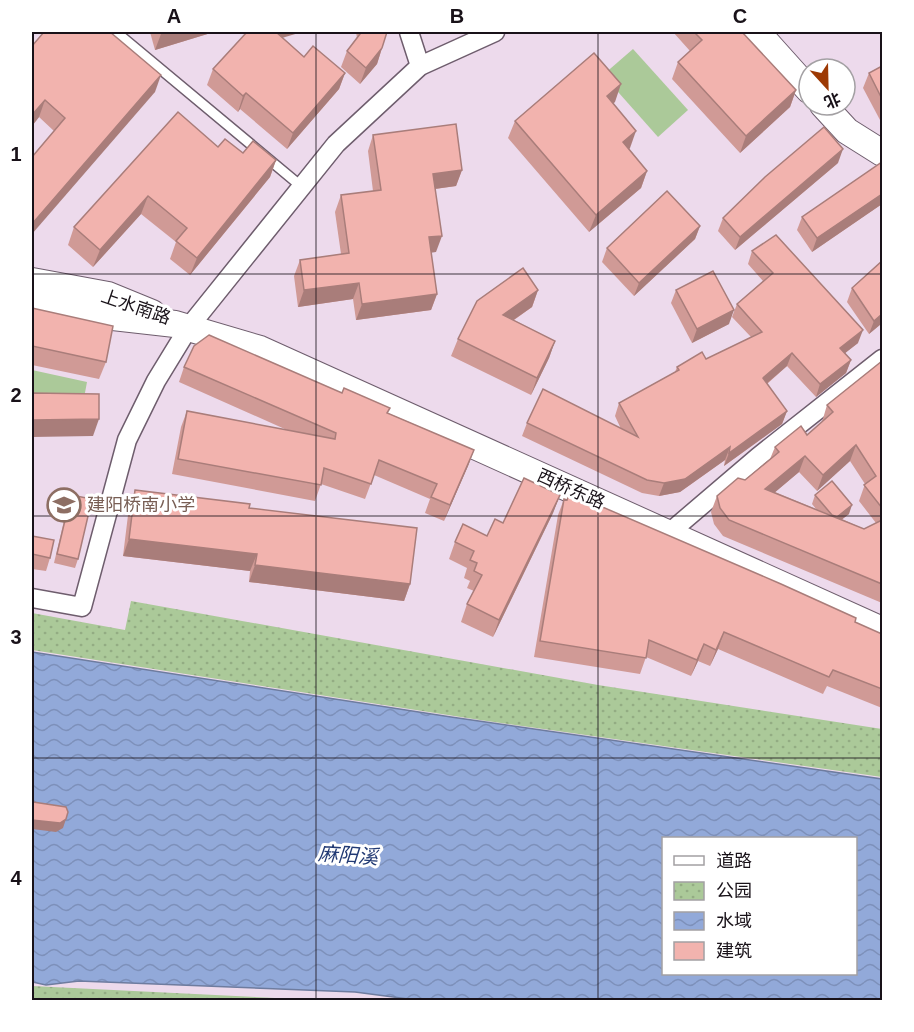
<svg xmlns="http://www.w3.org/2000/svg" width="914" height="1032" font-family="Arial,'Noto Sans SC',sans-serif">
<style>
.park{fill:url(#park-dots)}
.garden{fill:#abc999}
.water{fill:url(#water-waves);stroke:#6e7c9f;stroke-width:1.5;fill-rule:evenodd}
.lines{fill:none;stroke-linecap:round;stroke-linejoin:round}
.lane-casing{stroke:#6e5d6d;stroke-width:12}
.street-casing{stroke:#6e5d6d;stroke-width:21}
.secondary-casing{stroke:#6e5d6d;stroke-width:28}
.lane{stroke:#fff;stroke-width:9}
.street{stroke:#fff;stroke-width:18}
.secondary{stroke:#fff;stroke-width:26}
.wall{fill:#d09a96;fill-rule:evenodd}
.shaded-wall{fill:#a97d7a}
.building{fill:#f2b3ae;stroke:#a97d7a;stroke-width:1.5}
.grid{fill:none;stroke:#191219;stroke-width:1.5;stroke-opacity:0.55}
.labels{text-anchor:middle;stroke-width:6;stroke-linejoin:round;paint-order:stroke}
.street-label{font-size:18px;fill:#191219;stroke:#fff}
.education-label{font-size:18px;fill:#785e54;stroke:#fff;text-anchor:start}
.water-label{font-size:20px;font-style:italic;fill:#223a74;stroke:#fff}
.neatline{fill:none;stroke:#191219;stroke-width:2}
.grid-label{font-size:20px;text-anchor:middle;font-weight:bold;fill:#191219}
</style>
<defs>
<pattern id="park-dots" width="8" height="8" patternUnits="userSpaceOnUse" patternTransform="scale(1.5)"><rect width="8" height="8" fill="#abc999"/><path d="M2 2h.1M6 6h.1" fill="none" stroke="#93ac83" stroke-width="1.8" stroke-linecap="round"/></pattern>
<pattern id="water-waves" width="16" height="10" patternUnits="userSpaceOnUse" patternTransform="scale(1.5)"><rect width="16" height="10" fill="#92a9d9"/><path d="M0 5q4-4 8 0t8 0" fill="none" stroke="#7d90ba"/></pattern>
</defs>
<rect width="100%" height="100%" fill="#eddaec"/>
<g class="park">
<polygon points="131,601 598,685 882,729 882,777 480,720 32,650 32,613 125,630"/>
<polygon points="32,986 275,998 312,1000 32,1000"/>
</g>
<g class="garden">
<polygon points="633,49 688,110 658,137 603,75"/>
<polygon points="32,370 87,382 83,403 32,405"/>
</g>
<path class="water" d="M32,652L451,717L882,779V1000H416L355,992L79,981L46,985L32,982ZM664,838H856V974H664Z"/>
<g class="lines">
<g class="lane-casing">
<polyline id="lane" points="116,32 302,187"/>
</g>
<g class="street-casing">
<g id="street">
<polyline points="409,32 420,66"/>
<polyline points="669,533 758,457 882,359"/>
<polyline points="32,598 82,607 127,440 156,381 189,327 336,144 420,66 495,32"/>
</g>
</g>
<g class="secondary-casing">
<g id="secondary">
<polyline points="757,32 809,90"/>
<polyline points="823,105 847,131 882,153"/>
<polyline points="32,281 108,295 152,313"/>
<polyline points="32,304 104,316 175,324 260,349 882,630"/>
</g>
</g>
<use href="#lane" class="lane"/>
<use href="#street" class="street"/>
<use href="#secondary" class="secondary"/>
</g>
<g class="wall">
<polygon points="150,32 214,32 155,50"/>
<polygon points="356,32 387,32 377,64 360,84 341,67 347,51 357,38"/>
<polygon points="673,32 742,32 796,90 790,107 740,153 672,79 678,62 690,51"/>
<polygon points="282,37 304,57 345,73 339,89 287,149 240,109 238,112 207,85 213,69"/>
<polygon points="32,46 155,92 54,131 39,117 32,126"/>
<polygon points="882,66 882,119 880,120 863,88 869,73"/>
<polygon points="615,102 613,103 630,148 629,149 647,171 641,188 589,232 508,138 515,121"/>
<polygon points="373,135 462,170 456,186 435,189 436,252 431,252 437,294 431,310 356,320 353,299 298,307 294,276 300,260 341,254 335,212 341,195 373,191 368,151"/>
<polygon points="218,147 276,160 270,177 190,275 170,259 176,242 141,214 93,267 68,245 74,227"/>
<polygon points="882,162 882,204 812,252 797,230 802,217"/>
<polygon points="838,163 735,250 718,231 723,218"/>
<polygon points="700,226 695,239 634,296 602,262 607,248"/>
<polygon points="752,251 858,343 845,353 851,360 846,373 816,397 787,366 767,384 787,411 782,424 724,466 725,460 680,492 659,496 642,493 522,436 527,423 621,429 615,416 619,403 675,372 677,367 706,359 751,337 732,317 737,304 763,281 748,264"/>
<polygon points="882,261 882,325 881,324 869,334 847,302 852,288"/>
<polygon points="538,290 532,307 514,320 555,341 549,358 531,395 451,356 458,339"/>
<polygon points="676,290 729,324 692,343 671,303"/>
<polygon points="32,308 106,362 99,379 32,365"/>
<path d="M882,361V603L723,536L714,524L711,512L717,496L745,480L770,459L775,447L807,435L822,422L827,405ZM850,461L865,484L859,501L876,523L864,529L842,519L849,514L815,495L812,504L816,509L775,492L799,472L817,491Z"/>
<polygon points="184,367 388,413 474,450 468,466 444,521 425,513 430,499 374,475 365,499 321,484 315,501 172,474 181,427 187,411 287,430 179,382"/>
<polygon points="135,490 249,508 410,584 404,601 249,582 250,571 123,556 129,507"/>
<polygon points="71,495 78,559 75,568 54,563 68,504"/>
<polygon points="560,495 553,513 493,637 461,622 467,604 474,591 467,588 470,581 464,578 467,568 449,559 455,542 487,536 503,523"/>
<polygon points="564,499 882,634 882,708 827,686 823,694 718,649 710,666 698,661 691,676 646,657 640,674 534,657 558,515"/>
<polygon points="32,536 50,558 46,571 32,569"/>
</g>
<g class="shaded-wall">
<polygon points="168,32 214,32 155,50 161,34"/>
<polygon points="269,32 302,32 265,43"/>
<polygon points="382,48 377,64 360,84 366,68"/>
<polygon points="345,73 339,89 287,149 293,133"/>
<polygon points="161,75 155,92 32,234 32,224"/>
<polygon points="621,84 615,102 600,114 607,96"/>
<polygon points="796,90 790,107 740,153 746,136"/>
<polygon points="246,93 240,109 238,112 243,96"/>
<polygon points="45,100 39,117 32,126 32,115"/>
<polygon points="636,131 630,148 617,160 623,142"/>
<polygon points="843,149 838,163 735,250 740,237"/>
<polygon points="276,160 270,177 190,275 197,258"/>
<polygon points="462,170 456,186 427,190 433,174"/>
<polygon points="647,171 641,188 589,232 596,215"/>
<polygon points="882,194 882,204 812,252 817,238"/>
<polygon points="148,196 141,214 93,267 100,250"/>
<polygon points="700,226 695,239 634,296 639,283"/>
<polygon points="442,236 436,252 423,254 429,237"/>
<polygon points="359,283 353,299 298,307 304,290"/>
<polygon points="538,290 532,307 496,332 503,315"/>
<polygon points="437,294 431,310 356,320 362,304"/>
<polygon points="734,310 729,324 692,343 697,329"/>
<polygon points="882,314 882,321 881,324 869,334 874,321"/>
<polygon points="863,330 858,343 835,361 840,348"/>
<polygon points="555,341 549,358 531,395 537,378"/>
<polygon points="792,353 787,366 758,391 763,378"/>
<polygon points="851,360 846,373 816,397 820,384"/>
<polygon points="787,411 782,424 724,466 729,453"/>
<polygon points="99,419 93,436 32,437 32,420"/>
<polygon points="856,445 850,461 817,491 823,475"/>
<polygon points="730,447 725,460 680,492 659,496 664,483"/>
<polygon points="474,450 468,466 444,521 450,505"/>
<polygon points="805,456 799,472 760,505 765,489"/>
<polygon points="560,495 553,513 493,637 499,620"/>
<polygon points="852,505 849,514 831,528 835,519"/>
<polygon points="129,539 257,554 250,571 123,556"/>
<polygon points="255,565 410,584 404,601 249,582"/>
<polygon points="724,632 718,649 710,666 716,650"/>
<polygon points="704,644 698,661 691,676 697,660"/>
<polygon points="66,819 63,828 56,832 32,829 32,820"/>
</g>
<g class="building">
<polygon points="44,32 110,32 161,75 32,224 32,157 65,118 45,100 32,115 32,46"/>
<polygon points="247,32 276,32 304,57 313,46 345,73 293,133 246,93 243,96 213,69"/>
<polygon points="361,32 387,32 382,48 366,68 347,51 360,34"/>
<polygon points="694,32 742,32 796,90 746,136 678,62 702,40"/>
<polygon points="594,53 621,84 607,96 636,131 623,142 647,171 596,215 515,121"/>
<polygon points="882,66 882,99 869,73"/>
<polygon points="178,112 218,147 225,139 243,153 253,141 276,160 197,258 176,241 187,228 148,196 100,250 74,227"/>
<polygon points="456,124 462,170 433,174 442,236 429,237 437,294 362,304 359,283 304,290 300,260 349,253 341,195 381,190 373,135"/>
<polygon points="824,127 843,149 740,237 723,218 765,177"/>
<polygon points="882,162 882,194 817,238 802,217"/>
<polygon points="667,191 700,226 639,283 607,248"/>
<polygon points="776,235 863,330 840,348 851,360 820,384 792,353 763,378 787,411 729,453 730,447 685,479 664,483 647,480 527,423 543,389 638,437 619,403 679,370 677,367 702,352 706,359 762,332 737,304 773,273 752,251"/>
<polygon points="882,261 882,314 874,321 852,288"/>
<polygon points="523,268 538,290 503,315 555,341 537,378 458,339 477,301"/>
<polygon points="713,271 734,310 697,329 676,290"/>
<polygon points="32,308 113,326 106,362 32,346"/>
<polygon points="209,335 342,393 344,388 390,408 387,413 474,450 450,505 431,497 437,484 379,460 371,484 324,468 321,485 178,459 187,411 335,439 336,433 184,367 194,346"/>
<polygon points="882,361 882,508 864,485 876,476 856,445 823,475 805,456 765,489 864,529 882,520 882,584 729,520 720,508 717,496 738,478 745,480 779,452 775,447 801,426 807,435 833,412 827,405"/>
<polygon points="32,393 99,394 99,419 32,420"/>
<polygon points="524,478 560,495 499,620 467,604 482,575 474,571 477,563 470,560 474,551 455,542 463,524 487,536 495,519 503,523"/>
<polygon points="832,481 852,505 837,517 832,515 815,495"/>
<polygon points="135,490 250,504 249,508 417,528 410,584 255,565 257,554 129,539"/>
<polygon points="570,493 781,584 856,618 855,622 882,634 882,689 833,670 829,677 724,632 716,650 704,644 697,660 649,640 646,658 540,641 564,499 567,500"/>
<polygon points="71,495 92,499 78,559 57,554"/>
<polygon points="32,536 54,540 50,558 32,554"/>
<polygon points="33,802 66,807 68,812 66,819 60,823 32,820 32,802"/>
</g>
<path class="grid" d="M316,32V1000M598,32V1000M32,274H882M32,516H882M32,758H882"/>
<defs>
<g id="school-ring" transform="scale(1.725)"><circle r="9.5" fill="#fff" stroke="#8d6e63" stroke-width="1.5"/><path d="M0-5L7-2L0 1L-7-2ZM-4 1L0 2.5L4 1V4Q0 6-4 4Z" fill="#8d6e63"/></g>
</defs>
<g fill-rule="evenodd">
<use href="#school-ring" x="64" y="505"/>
</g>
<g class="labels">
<g class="street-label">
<text transform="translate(136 307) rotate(19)" y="6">上水南路</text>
<text transform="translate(571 489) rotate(24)" y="6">西桥东路</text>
</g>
<g class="education-label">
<text x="87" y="511">建阳桥南小学</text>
</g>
<g class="water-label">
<text transform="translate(348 855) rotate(4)" y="7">麻阳溪</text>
</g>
</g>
<rect width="914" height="1032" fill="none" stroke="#ffffff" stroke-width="66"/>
<rect x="662" y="837" width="195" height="138" fill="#ffffff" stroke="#a3a0a3" stroke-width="1.5"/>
<rect x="674" y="856" width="30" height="9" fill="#ffffff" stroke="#a3a0a3" stroke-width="1.5"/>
<text x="716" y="867" font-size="18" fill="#191219">道路</text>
<rect x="674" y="882" width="30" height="18" fill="url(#park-dots)" stroke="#a3a0a3" stroke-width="1.5"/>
<text x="716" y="897" font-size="18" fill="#191219">公园</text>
<rect x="674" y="912" width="30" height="18" fill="url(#water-waves)" stroke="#a3a0a3" stroke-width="1.5"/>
<text x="716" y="927" font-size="18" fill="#191219">水域</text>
<rect x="674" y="942" width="30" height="18" fill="#f2b3ae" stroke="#a3a0a3" stroke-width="1.5"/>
<text x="716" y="957" font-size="18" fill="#191219">建筑</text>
<g transform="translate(827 87) rotate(158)"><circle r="28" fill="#ffffff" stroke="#a3a0a3" stroke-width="1.5"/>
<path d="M0-4.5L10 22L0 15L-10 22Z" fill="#9d3904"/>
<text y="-9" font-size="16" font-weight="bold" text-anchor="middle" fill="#191219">北</text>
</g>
<rect x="33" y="33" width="848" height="966" class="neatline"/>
<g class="grid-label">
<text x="174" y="23">A</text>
<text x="457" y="23">B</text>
<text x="740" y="23">C</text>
<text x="16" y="161">1</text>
<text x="16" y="402">2</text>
<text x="16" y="644">3</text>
<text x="16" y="885">4</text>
</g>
</svg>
